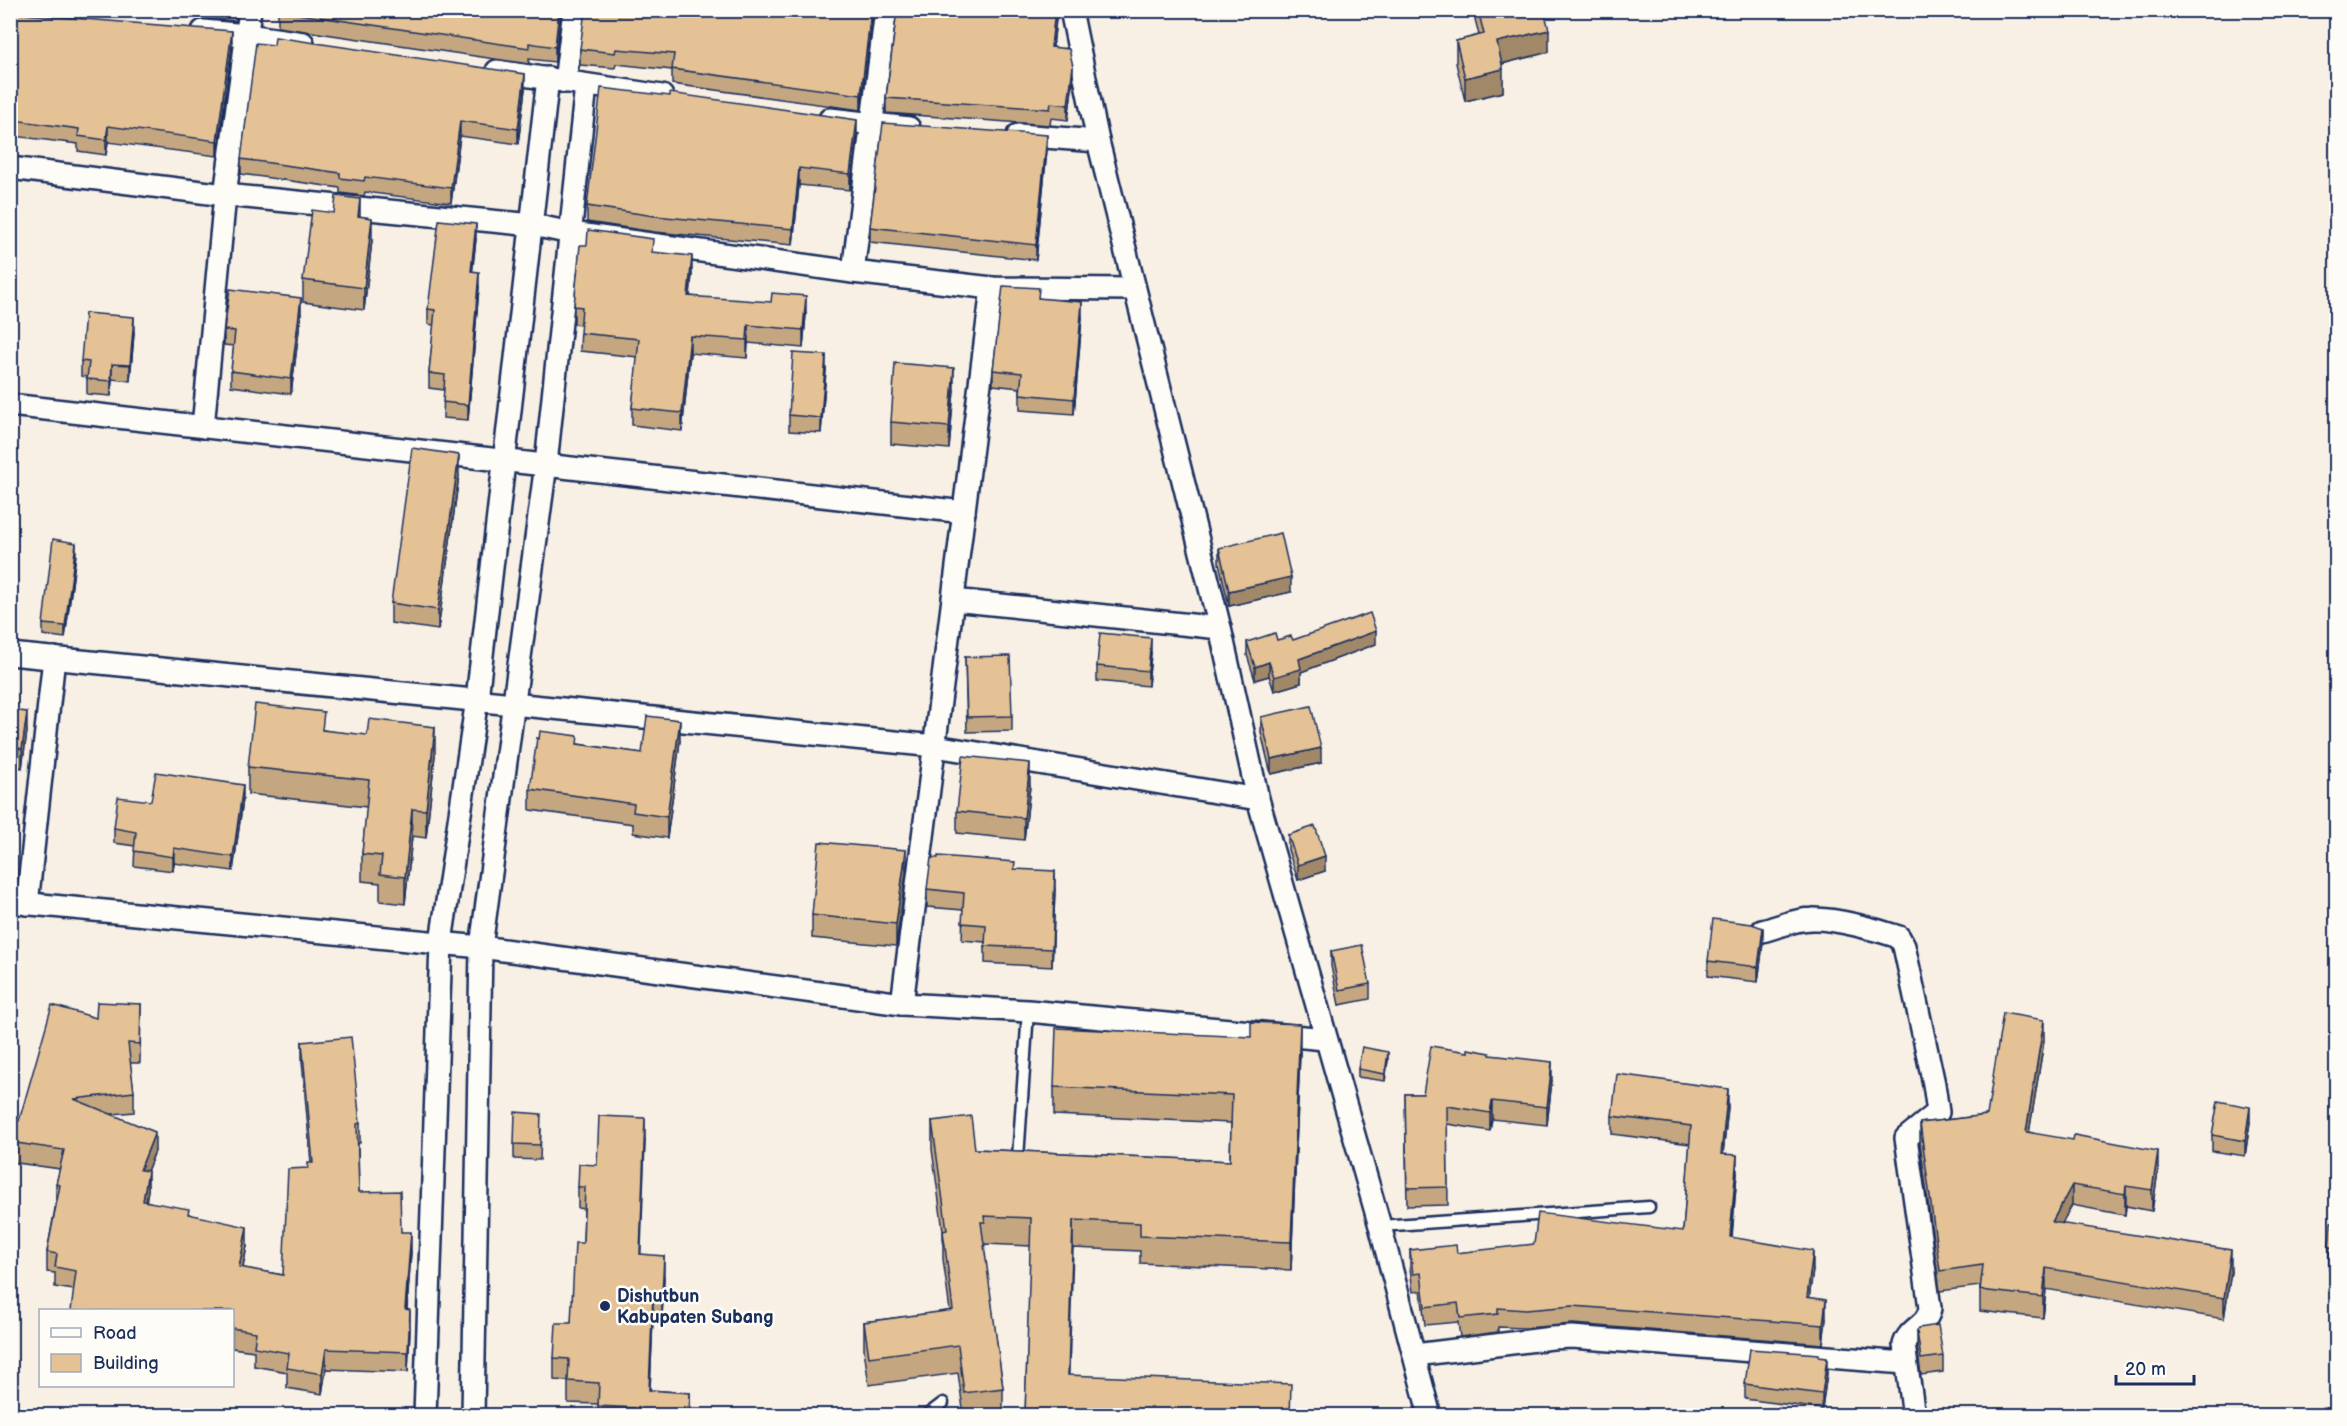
<svg xmlns="http://www.w3.org/2000/svg" width="2347" height="1426" font-family="'Balsamiq Sans',sans-serif">
<style>
.lines{fill:none;stroke-linecap:round;stroke-linejoin:round}
.lane-casing{stroke:#1b2f5e;stroke-width:15}
.street-casing{stroke:#1b2f5e;stroke-width:26}
.lane{stroke:#fdfcf7;stroke-width:10}
.street{stroke:#fdfcf7;stroke-width:21}
.wall{fill:#c4a781;stroke:#1b2f5e;stroke-width:1.5}
.shaded-wall{fill:#a08869;stroke:#1b2f5e;stroke-width:1.5}
.building{fill:#e4c296;stroke:#1b2f5e;stroke-width:1.5}
.poi-dot{fill:#1b2f5e;stroke:#fdfcf7;stroke-width:2}
.labels{text-anchor:middle;stroke-width:5;stroke-linejoin:round;paint-order:stroke}
.poi-label{font-size:18px;font-weight:bold;fill:#1b2f5e;stroke:#fdfcf7;text-anchor:start}
</style>
<rect width="100%" height="100%" fill="#f8f0e4"/>
<filter id="ink" filterUnits="userSpaceOnUse"><feTurbulence type="fractalNoise" baseFrequency=".0167" numOctaves="2"/><feDisplacementMap in="SourceGraphic" scale="12" xChannelSelector="R" yChannelSelector="G"/><feConvolveMatrix kernelMatrix="1 2 1 2 8 2 1 2 1" color-interpolation-filters="sRGB"/></filter>
<g filter="url(#ink)">
<g class="lines">
<g class="lane-casing">
<g id="lane">
<polyline points="1018,1158 1028,1011"/>
<polyline points="1380,1226 1649,1207"/>
<polyline points="926,1416 943,1403"/>
</g>
</g>
<g class="street-casing">
<g id="street">
<polyline points="1071,10 1098,141 1220,628 1258,799 1380,1226 1430,1416"/>
<polyline points="203,31 247,35 303,43"/>
<polyline points="497,71 662,96"/>
<polyline points="565,82 574,10"/>
<polyline points="830,119 909,128"/>
<polyline points="1018,135 1098,141"/>
<polyline points="10,168 225,195 533,225 571,233 853,272 992,288 1134,289"/>
<polyline points="853,272 886,10"/>
<polyline points="10,405 964,512"/>
<polyline points="203,427 225,195 250,10"/>
<polyline points="953,600 1220,628"/>
<polyline points="10,654 935,746 1258,799"/>
<polyline points="10,902 481,947 902,1004 1028,1011 1325,1039"/>
<polyline points="27,904 54,658"/>
<path d="M1762,931C1779,927 1794,919 1812,919C1834,918 1878,930 1899,937L1904,946L1934,1084L1938,1112L1906,1138L1930,1308C1928,1326 1908,1328 1904,1345L1914,1416"/>
<polyline points="902,1004 992,288"/>
<polyline points="1415,1355 1552,1338 1572,1337 1905,1363"/>
<polyline points="425,1416 441,942 477,699 548,78"/>
<polyline points="473,1416 481,947 546,464 586,85"/>
</g>
</g>
<use href="#lane" class="lane"/>
<use href="#street" class="street"/>
</g>
<g class="wall">
<polygon points="101,10 238,10 236,21"/>
<polygon points="278,10 561,10 555,62 529,59 529,64 278,27"/>
<polygon points="873,10 861,110 672,84 672,70 616,64 615,68 580,65 580,49"/>
<polygon points="897,10 1057,10 1053,47 1073,81 1068,120 1051,118 1050,125 886,113 886,98"/>
<polygon points="1475,10 1544,10 1549,52 1502,64 1503,92 1465,101 1456,63 1456,41 1479,35 1475,19"/>
<polygon points="10,13 232,47 217,156 108,142 106,155 78,151 78,144 14,136 13,144 10,144"/>
<polygon points="525,89 518,144 460,136 451,203 365,192 364,196 340,193 340,188 241,174 241,159"/>
<polygon points="857,136 850,190 799,185 793,245 655,232 587,222 587,206"/>
<polygon points="1047,150 1036,260 870,242 870,227"/>
<polygon points="360,217 372,240 364,310 303,302 303,280"/>
<polygon points="476,239 472,271 479,287 468,420 443,418 444,390 429,388 429,373 434,325 428,324 428,309"/>
<polygon points="653,253 692,274 690,296 806,314 803,348 748,343 747,358 690,353 682,431 632,425 632,408 638,357 580,351 581,325 574,324 574,306"/>
<polygon points="1039,298 1082,317 1074,414 1020,410 1020,388 993,385 993,370"/>
<polygon points="301,314 291,394 231,386 231,371 234,346 224,345 224,330"/>
<polygon points="134,333 130,381 112,379 111,396 87,394 87,377 81,376 81,361"/>
<polygon points="826,370 821,433 789,431 789,415"/>
<polygon points="954,390 949,449 891,444 891,422"/>
<polygon points="459,475 438,630 391,623 391,603"/>
<polygon points="1219,548 1291,592 1229,606 1219,563"/>
<polygon points="76,554 65,638 43,635 43,624"/>
<polygon points="1293,640 1376,644 1301,672 1301,683 1274,691 1269,676 1255,680 1247,655 1247,642"/>
<polygon points="1151,653 1148,686 1097,681 1097,666"/>
<polygon points="965,657 1012,716 1012,731 967,732"/>
<polygon points="10,710 27,731 22,768 18,767"/>
<polygon points="1261,717 1321,763 1271,774 1261,733"/>
<polygon points="324,730 435,755 426,838 412,836 405,904 380,901 380,883 362,881 362,854 367,807 248,794 248,767"/>
<polygon points="680,741 667,838 633,833 633,824 530,810 530,789 578,744 642,753"/>
<polygon points="1030,786 1024,840 957,833 957,811"/>
<polygon points="243,799 233,871 174,863 173,871 134,866 135,846 114,843 114,828 151,801"/>
<polygon points="1288,835 1325,871 1298,880 1288,850"/>
<polygon points="1015,869 1055,889 1052,967 985,963 985,942 962,940 963,910 927,907 927,889"/>
<polygon points="906,873 896,946 812,938 812,915"/>
<polygon points="1763,943 1758,982 1708,976 1708,961"/>
<polygon points="1331,951 1370,984 1370,999 1339,1005 1331,966"/>
<polygon points="141,1004 140,1063 130,1063 134,1092 134,1112 112,1114 155,1151 147,1171 148,1190 146,1201 189,1214 247,1246 243,1268 283,1275 308,1168 311,1163 302,1061 302,1042 360,1123 360,1143 358,1143 359,1192 401,1232 411,1252 407,1309 410,1329 408,1372 326,1369 322,1394 287,1388 287,1372 254,1366 254,1351 232,1348 232,1311 74,1290 55,1287 55,1273 47,1272 47,1252 56,1203 56,1184 60,1169 10,1162 10,1120 19,1121 96,1018"/>
<polygon points="2044,1041 2029,1132 2158,1171 2152,1211 2126,1206 2125,1215 2072,1205 2062,1224 2231,1271 2224,1319 2046,1289 2043,1318 1980,1311 1980,1286 1940,1291 1920,1143 1920,1123 1987,1115"/>
<polygon points="1300,1052 1291,1270 1140,1263 1140,1251 1073,1248 1025,1416 1031,1246 985,1244 984,1250 1003,1388 1003,1416 964,1416 958,1373 869,1385 864,1350 864,1322 950,1311 943,1259 943,1231 932,1149 932,1121 975,1149 1230,1161 1231,1123 1054,1115 1054,1087"/>
<polygon points="1490,1055 1552,1080 1547,1125 1492,1119 1490,1131 1447,1124 1448,1205 1407,1206 1405,1094 1423,1094"/>
<polygon points="1388,1060 1385,1081 1358,1077 1358,1069"/>
<polygon points="1728,1107 1723,1154 1737,1173 1732,1238 1813,1270 1809,1297 1826,1318 1823,1344 1573,1324 1526,1328 1498,1327 1498,1332 1460,1337 1458,1322 1425,1325 1421,1291 1413,1292 1410,1268 1410,1250 1457,1253 1683,1231 1690,1144 1612,1134 1612,1116"/>
<polygon points="2250,1122 2245,1156 2212,1151 2212,1135"/>
<polygon points="541,1129 540,1160 514,1159 514,1144"/>
<polygon points="645,1140 640,1254 664,1277 662,1317 653,1317 650,1390 690,1393 690,1416 598,1416 598,1404 568,1403 568,1381 554,1380 554,1358 571,1323 583,1243 584,1209 578,1208 578,1187 597,1165"/>
<polygon points="2337,1222 2337,1271 2329,1270 2329,1247"/>
<polygon points="2337,1273 2337,1327 2333,1327 2333,1304"/>
<polygon points="1917,1331 1943,1356 1943,1372 1921,1375 1917,1346"/>
<polygon points="1827,1373 1822,1409 1745,1399 1745,1384"/>
</g>
<g class="shaded-wall">
<polygon points="236,10 238,10 236,21"/>
<polygon points="559,10 561,10 555,62 555,47"/>
<polygon points="871,10 873,10 861,110 861,95"/>
<polygon points="1055,10 1057,10 1051,62 1051,47"/>
<polygon points="1549,30 1549,52 1497,65 1497,42"/>
<polygon points="232,31 232,47 217,156 217,141"/>
<polygon points="1073,66 1073,81 1068,120 1068,105"/>
<polygon points="1503,69 1503,92 1465,101 1465,78"/>
<polygon points="525,74 525,89 518,144 518,129"/>
<polygon points="14,120 14,136 13,144 13,129"/>
<polygon points="857,120 857,136 850,190 850,174"/>
<polygon points="460,121 460,136 451,203 451,188"/>
<polygon points="108,126 108,142 106,155 106,140"/>
<polygon points="1047,135 1047,150 1036,260 1036,245"/>
<polygon points="799,168 799,185 793,245 793,229"/>
<polygon points="360,199 360,221 358,216"/>
<polygon points="372,218 372,240 364,310 364,288"/>
<polygon points="476,224 476,239 471,286 471,271"/>
<polygon points="692,256 692,274 688,313 688,296"/>
<polygon points="479,272 479,287 468,420 468,405"/>
<polygon points="806,296 806,314 803,348 803,330"/>
<polygon points="301,298 301,314 291,394 291,379"/>
<polygon points="1082,302 1082,317 1074,414 1074,399"/>
<polygon points="134,317 134,333 130,381 130,365"/>
<polygon points="748,325 748,343 747,358 747,340"/>
<polygon points="690,336 690,353 682,431 682,413"/>
<polygon points="826,355 826,370 821,433 821,418"/>
<polygon points="112,364 112,379 111,396 111,381"/>
<polygon points="954,368 954,390 949,449 949,427"/>
<polygon points="459,455 459,475 438,630 438,610"/>
<polygon points="76,543 76,554 65,638 65,626"/>
<polygon points="1291,577 1291,592 1229,606 1229,591"/>
<polygon points="1376,631 1376,644 1301,672 1301,683 1274,691 1274,677 1299,659"/>
<polygon points="1151,638 1151,653 1148,686 1148,671"/>
<polygon points="1269,662 1269,676 1255,680 1255,667"/>
<polygon points="27,712 27,731 22,768 22,749"/>
<polygon points="680,720 680,741 667,838 667,817"/>
<polygon points="435,727 435,755 426,838 426,810"/>
<polygon points="18,748 18,767 10,824 10,805"/>
<polygon points="1321,748 1321,763 1271,774 1271,759"/>
<polygon points="1030,763 1030,786 1024,840 1024,818"/>
<polygon points="243,785 243,799 233,871 233,857"/>
<polygon points="412,809 412,836 405,904 405,877"/>
<polygon points="174,848 174,863 173,871 173,857"/>
<polygon points="906,850 906,873 896,946 896,924"/>
<polygon points="1325,856 1325,871 1298,880 1298,865"/>
<polygon points="1055,871 1055,889 1052,967 1052,949"/>
<polygon points="1763,928 1763,943 1758,982 1758,967"/>
<polygon points="18,987 18,1002 11,1051 11,1036"/>
<polygon points="2044,1020 2044,1041 2026,1152 2026,1132"/>
<polygon points="1300,1024 1300,1052 1291,1270 1291,1242"/>
<polygon points="1388,1052 1388,1060 1385,1081 1385,1074"/>
<polygon points="1552,1062 1552,1080 1547,1125 1547,1107"/>
<polygon points="1728,1089 1728,1107 1721,1172 1721,1154"/>
<polygon points="1492,1101 1492,1119 1490,1131 1490,1113"/>
<polygon points="2250,1107 2250,1122 2245,1156 2245,1141"/>
<polygon points="645,1118 645,1140 640,1276 640,1254"/>
<polygon points="155,1132 155,1151 140,1189 140,1170"/>
<polygon points="2158,1151 2158,1171 2152,1211 2152,1190"/>
<polygon points="1737,1155 1737,1173 1730,1256 1730,1237"/>
<polygon points="148,1171 148,1190 143,1220 143,1201"/>
<polygon points="2072,1185 2072,1205 2052,1242 2052,1222"/>
<polygon points="2126,1186 2126,1206 2125,1215 2125,1194"/>
<polygon points="1073,1220 1073,1248 1068,1403 1068,1375"/>
<polygon points="247,1227 247,1246 239,1286 239,1267"/>
<polygon points="411,1232 411,1252 405,1329 405,1309"/>
<polygon points="2231,1250 2231,1271 2224,1319 2224,1298"/>
<polygon points="1813,1251 1813,1270 1807,1315 1807,1297"/>
<polygon points="664,1256 664,1277 662,1317 662,1296"/>
<polygon points="2046,1268 2046,1289 2043,1318 2043,1297"/>
<polygon points="13,1273 13,1295 10,1317 10,1294"/>
<polygon points="653,1295 653,1317 649,1412 649,1390"/>
<polygon points="1826,1300 1826,1318 1823,1344 1823,1325"/>
<polygon points="410,1310 410,1329 408,1372 408,1352"/>
<polygon points="326,1349 326,1369 322,1394 322,1374"/>
<polygon points="1827,1358 1827,1373 1822,1409 1822,1394"/>
</g>
<g class="building">
<polygon points="278,10 559,10 555,47 529,43 529,48 278,11"/>
<polygon points="585,10 871,10 861,95 672,69 674,54 616,49 615,53 580,49"/>
<polygon points="897,10 1055,10 1051,47 1069,49 1073,66 1068,105 1051,103 1050,109 886,98"/>
<polygon points="1478,10 1544,10 1549,30 1497,42 1503,69 1465,78 1456,41 1484,34"/>
<polygon points="10,13 232,31 217,141 108,126 106,140 78,136 79,129 14,120 13,129 10,128"/>
<polygon points="275,37 525,74 518,129 460,121 451,188 365,177 364,181 340,178 340,173 241,159 256,43 274,45"/>
<polygon points="601,88 670,96 670,93 857,120 850,174 799,168 793,229 655,216 587,206"/>
<polygon points="883,123 1047,135 1036,245 870,227"/>
<polygon points="336,196 360,199 358,216 372,218 364,288 303,280 312,210 334,213"/>
<polygon points="439,220 476,224 471,271 479,272 468,405 443,402 445,375 429,373 435,310 428,309"/>
<polygon points="588,230 653,239 652,252 692,256 688,296 771,302 772,293 806,296 803,330 748,325 747,340 690,336 682,413 632,408 639,339 580,333 582,307 574,306 580,245 587,245"/>
<polygon points="1003,286 1039,288 1038,298 1082,302 1074,399 1020,394 1022,373 993,370"/>
<polygon points="230,289 301,298 291,379 231,371 235,331 224,330"/>
<polygon points="85,313 134,317 130,365 112,364 111,381 87,379 89,362 81,361"/>
<polygon points="793,353 826,355 821,418 789,415"/>
<polygon points="895,363 954,368 949,427 891,422"/>
<polygon points="412,448 459,455 438,610 391,603"/>
<polygon points="1281,533 1291,577 1229,591 1219,548"/>
<polygon points="53,539 76,543 65,626 43,624"/>
<polygon points="1370,613 1376,631 1299,659 1301,669 1274,677 1269,662 1255,667 1247,642 1275,633 1277,640 1291,636 1293,640"/>
<polygon points="1100,633 1151,638 1148,671 1097,666"/>
<polygon points="1010,656 1012,716 967,717 965,657"/>
<polygon points="255,704 324,712 322,730 367,735 369,719 435,727 426,810 412,809 405,877 380,874 382,856 362,854 369,780 248,767"/>
<polygon points="1311,706 1321,748 1271,759 1261,717"/>
<polygon points="10,710 27,712 22,749 18,748 10,805"/>
<polygon points="647,716 680,720 667,817 633,812 634,804 530,789 537,738 539,739 540,731 578,736 577,744 642,753"/>
<polygon points="963,756 1030,763 1024,818 957,811"/>
<polygon points="156,772 243,785 233,857 174,848 173,857 134,851 136,832 114,828 118,797 151,801"/>
<polygon points="1315,826 1325,856 1298,865 1288,835"/>
<polygon points="819,842 906,850 896,924 812,915"/>
<polygon points="938,856 1015,862 1014,869 1055,871 1052,949 985,946 986,925 962,923 964,893 927,889 931,858 938,858"/>
<polygon points="1713,919 1752,924 1763,928 1758,967 1708,961"/>
<polygon points="1362,945 1370,984 1339,990 1331,951"/>
<polygon points="10,986 18,987 11,1036 10,1036"/>
<polygon points="97,1002 141,1004 140,1044 128,1043 134,1092 74,1099 155,1132 140,1170 148,1171 143,1201 189,1209 188,1214 247,1227 239,1267 283,1275 288,1169 308,1168 308,1163 313,1163 302,1042 351,1037 360,1123 357,1124 359,1192 400,1191 401,1232 411,1232 405,1309 410,1310 408,1352 326,1349 322,1374 287,1368 289,1353 254,1347 256,1332 232,1328 232,1311 71,1311 76,1271 55,1267 57,1254 47,1252 60,1185 56,1184 64,1150 10,1142 10,1120 19,1121 52,1005 96,1018"/>
<polygon points="2003,1013 2044,1020 2026,1132 2073,1140 2074,1135 2158,1151 2152,1190 2126,1186 2125,1194 2072,1185 2052,1222 2231,1250 2224,1298 2046,1268 2043,1297 1980,1290 1983,1265 1940,1271 1920,1123 1987,1115"/>
<polygon points="1251,1022 1300,1024 1291,1242 1140,1236 1140,1223 1073,1220 1068,1375 1291,1384 1290,1416 1025,1416 1031,1218 984,1216 985,1222 981,1222 1003,1388 964,1393 958,1345 869,1357 864,1322 953,1310 943,1231 947,1230 932,1121 971,1116 975,1149 1230,1161 1232,1095 1054,1087 1056,1028 1251,1037"/>
<polygon points="1431,1046 1468,1052 1468,1049 1490,1053 1490,1055 1552,1062 1547,1107 1492,1101 1490,1113 1447,1106 1448,1187 1407,1188 1405,1094 1423,1094"/>
<polygon points="1362,1047 1388,1052 1385,1074 1358,1069"/>
<polygon points="1617,1074 1728,1089 1721,1154 1737,1155 1730,1237 1813,1251 1807,1297 1826,1300 1823,1325 1573,1306 1526,1310 1498,1308 1498,1314 1460,1318 1458,1303 1425,1307 1421,1273 1413,1274 1410,1250 1456,1245 1457,1253 1534,1244 1538,1213 1683,1231 1691,1126 1612,1116"/>
<polygon points="2218,1101 2250,1107 2245,1141 2212,1135"/>
<polygon points="515,1112 541,1114 540,1145 514,1144"/>
<polygon points="599,1116 645,1118 640,1254 664,1256 662,1296 653,1295 649,1390 690,1393 689,1416 634,1416 634,1408 598,1406 599,1383 568,1381 569,1359 554,1358 556,1323 571,1323 575,1243 583,1243 585,1187 578,1187 579,1164 597,1165"/>
<polygon points="2331,1222 2337,1222 2337,1248 2329,1247"/>
<polygon points="10,1272 13,1273 10,1294"/>
<polygon points="2337,1273 2337,1305 2333,1304"/>
<polygon points="1938,1325 1943,1356 1921,1359 1917,1331 1919,1328"/>
<polygon points="1750,1349 1819,1354 1819,1357 1827,1358 1822,1394 1745,1384"/>
<polygon points="1880,1414 1881,1416 1859,1416"/>
</g>
</g>
<circle class="poi-dot" cx="605" cy="1306" r="6"/>
<g class="labels">
<g class="poi-label">
<text x="617" y="1302">Dishutbun<tspan x="617" dy="21">Kabupaten Subang</tspan></text>
</g>
</g>
<rect width="2347" height="1426" fill="none" stroke="#fdfcf7" stroke-width="36"/>
<rect x="18" y="18" width="2311" height="1390" fill="none" stroke="#1b2f5e" stroke-width="2" filter="url(#ink)"/>
<rect x="39" y="1309" width="195" height="78" fill="#fdfcf7" stroke="#a3aaba" stroke-width="1.5"/>
<rect x="51" y="1328" width="30" height="9" fill="#fdfcf7" stroke="#a3aaba" stroke-width="1.5"/>
<text x="93" y="1339" font-size="18" fill="#1b2f5e">Road</text>
<rect x="51" y="1354" width="30" height="18" fill="#e4c296" stroke="#a3aaba" stroke-width="1.5"/>
<text x="93" y="1369" font-size="18" fill="#1b2f5e">Building</text>
<path d="M2116 1375v9h78v-9" fill="none" stroke="#1b2f5e" stroke-width="3"/>
<text x="2125" y="1375" font-size="18" fill="#1b2f5e" stroke="#fdfcf7" stroke-width="4.5" paint-order="stroke">20 m</text>
</svg>
